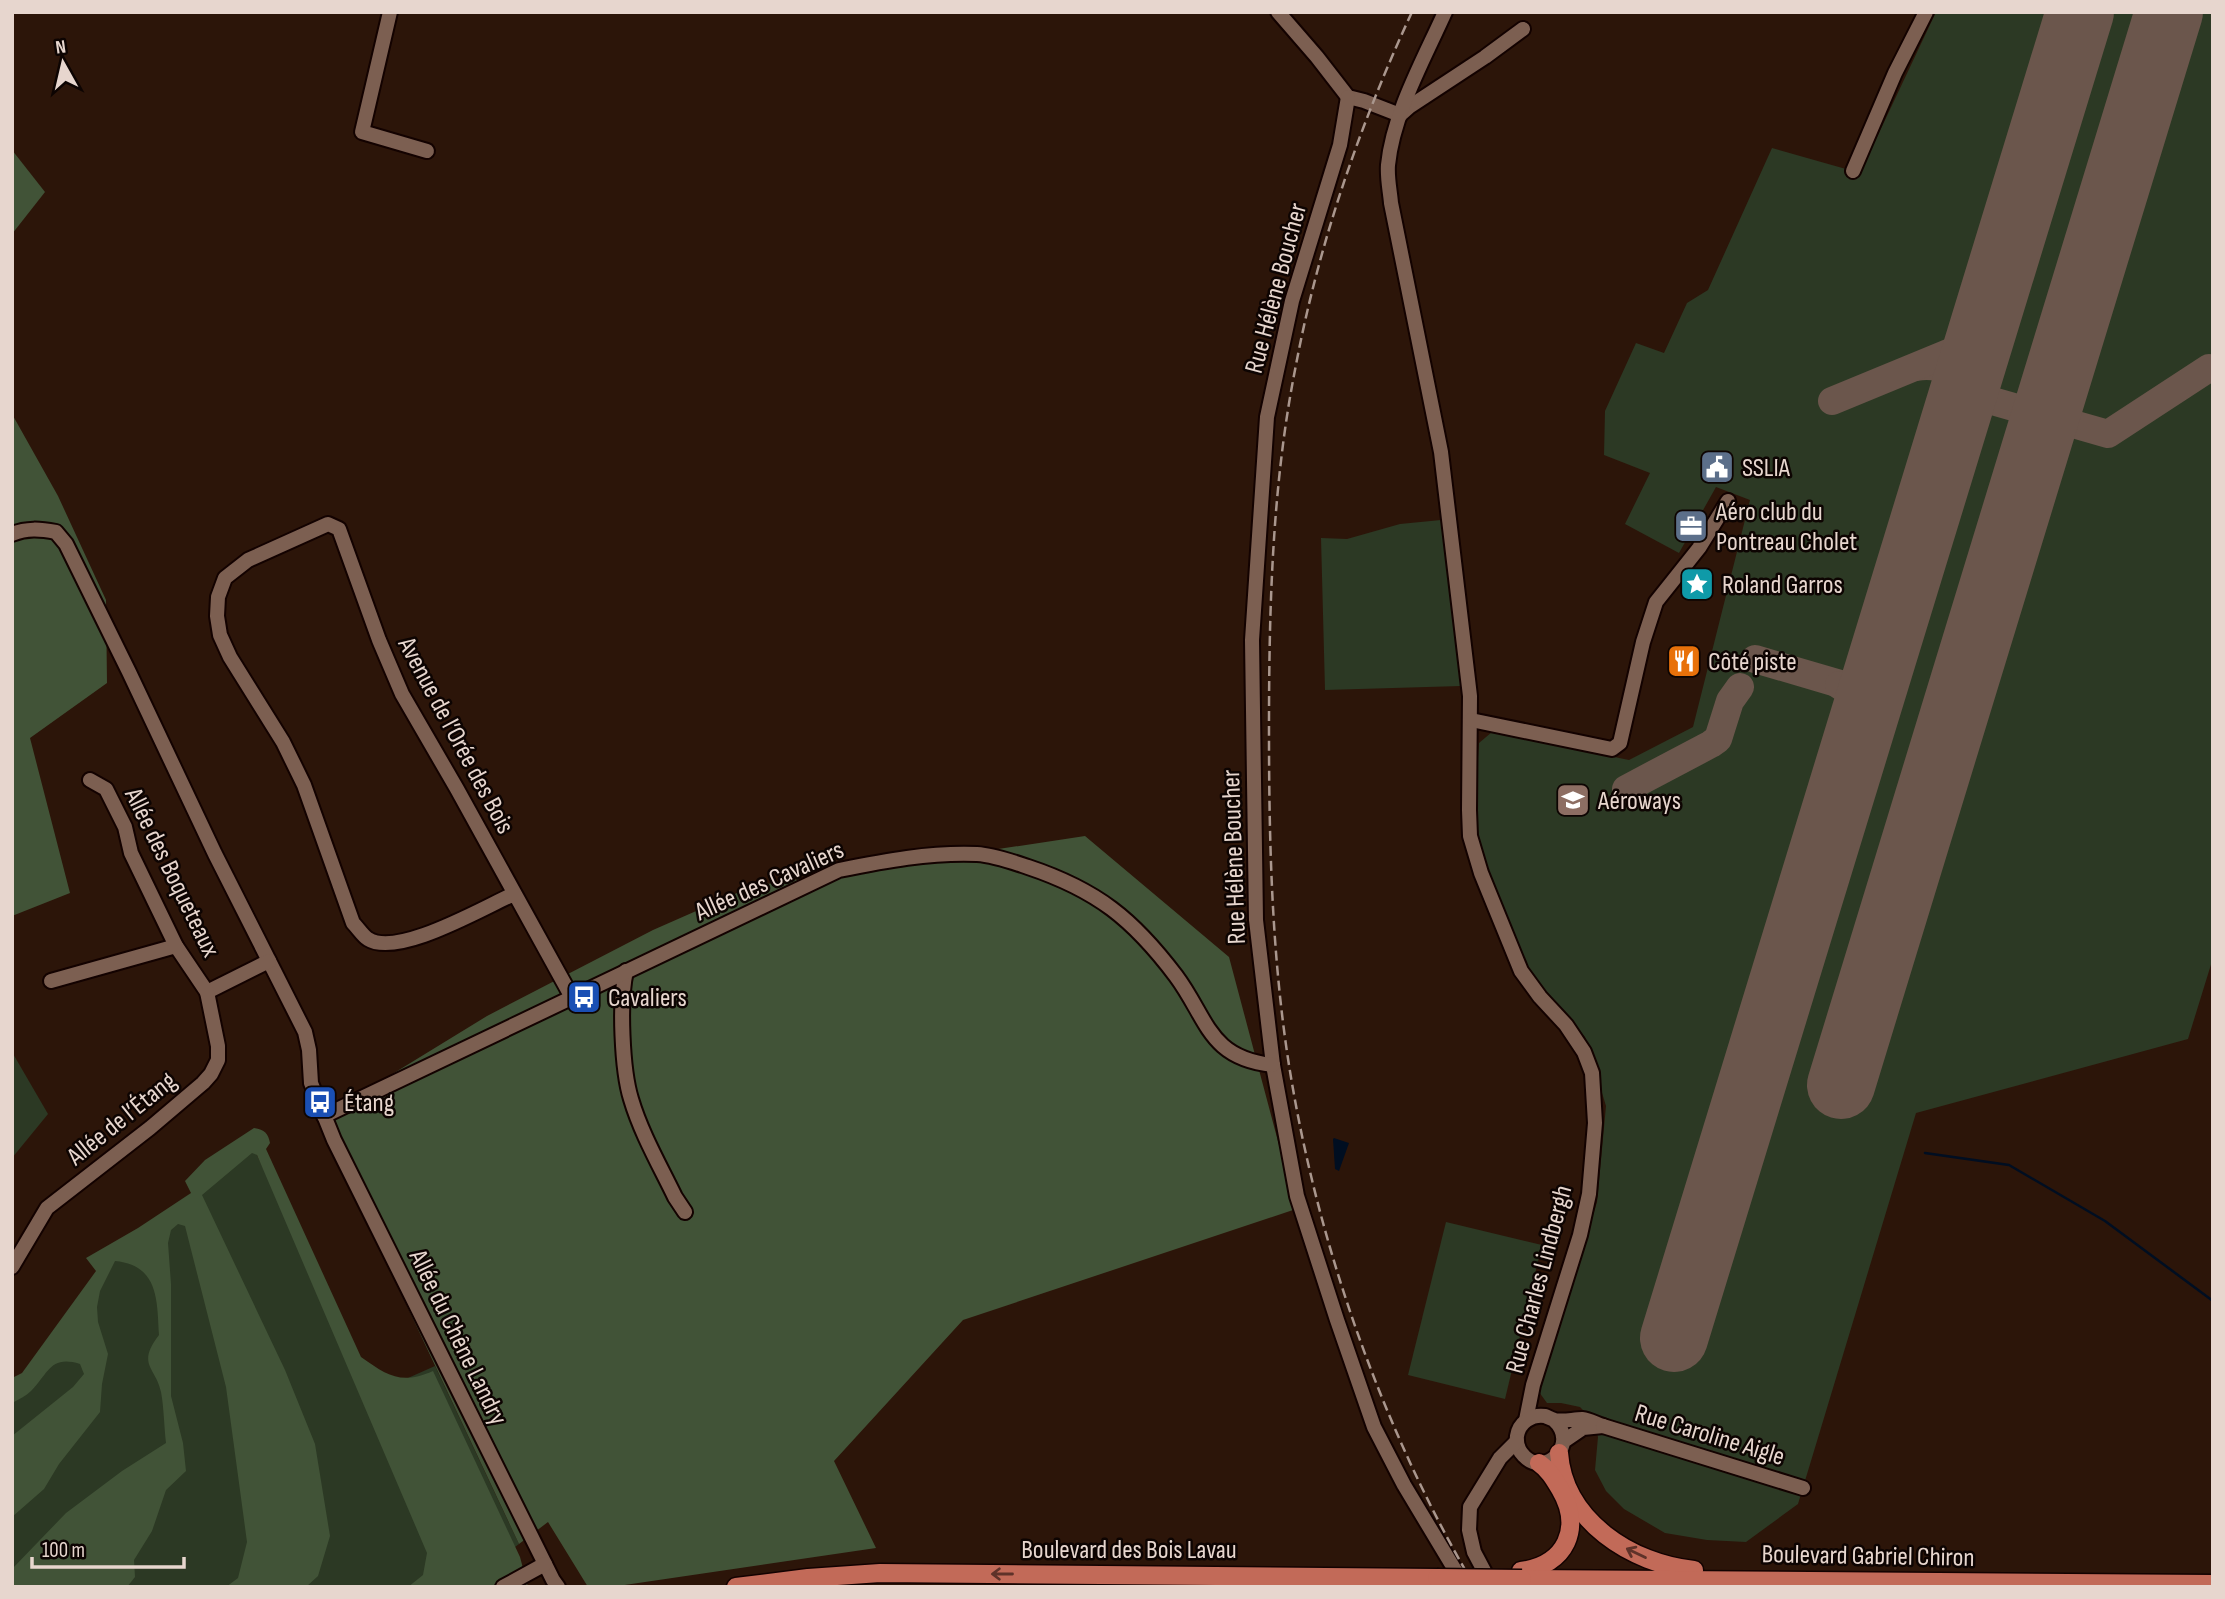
<svg xmlns="http://www.w3.org/2000/svg" width="2225" height="1599" font-family="'Sofia Sans Condensed',sans-serif">
<style>
.green{fill:#2c3924}
.forest{fill:#415337}
.water{fill:#000e21}
.lines{fill:none;stroke-linecap:round;stroke-linejoin:round}
.stream{stroke:#000e21;stroke-width:2.5}
.taxiway{stroke:#6b564c;stroke-width:28}
.runway{stroke:#6b564c;stroke-width:68}
.minor-casing{stroke:#130200;stroke-width:18}
.major-casing{stroke:#130200;stroke-width:21}
.minor{stroke:#7c5f51;stroke-width:14}
.major{stroke:#c26a58;stroke-width:18}
.rail{stroke:#aa978e;stroke-width:2.5;stroke-dasharray:10 5;stroke-linecap:butt}
.major-bridge-casing{stroke:#130200;stroke-width:21;stroke-linecap:butt}
.major-bridge{stroke:#c26a58;stroke-width:18}
.oneway{stroke:#5e3229}
.labels{text-anchor:middle;stroke-width:5;stroke-linejoin:round;paint-order:stroke}
.street-label{font-size:26px;fill:#e7d6ce;stroke:#0d0402}
.poi-label{font-size:26px;fill:#e7d6ce;stroke:#0d0402;text-anchor:start}
</style>
<rect width="100%" height="100%" fill="#2c1509"/>
<g class="green">
<polygon points="1936,12 2213,12 2213,958 2188,1039 1916,1113 1798,1504 1746,1542 1707,1540 1665,1533 1624,1509 1606,1491 1595,1470 1598,1437 1592,1419 1580,1407 1561,1403 1547,1403 1539,1392 1597,1202 1606,1106 1585,1037 1530,975 1477,846 1474,812 1479,743 1492,732 1629,760 1693,727 1750,500 1716,487 1679,553 1625,524 1650,473 1604,455 1605,411 1636,343 1664,353 1687,303 1708,290 1772,148 1860,173"/>
<polygon points="1441,520 1461,686 1325,690 1321,538 1347,539 1400,524"/>
<polygon points="12,1052 48,1114 12,1158"/>
<polygon points="253,1147 372,1394 435,1366 519,1544 461,1587 12,1587 12,1401 106,1267"/>
<polygon points="1446,1222 1542,1245 1505,1399 1408,1375"/>
</g>
<g class="forest">
<polygon points="12,150 45,192 12,234"/>
<polygon points="12,414 58,496 106,600 107,683 30,738 70,893 12,916"/>
<polygon points="1085,836 1229,957 1296,1209 963,1320 834,1461 876,1548 611,1587 588,1587 548,1522 519,1544 319,1119 487,1016 653,930 753,886"/>
<path d="M254,1128C265,1130 268,1133 270,1143L266,1149L361,1357C388,1376 401,1385 433,1371L520,1557L528,1587H408L423,1575L427,1553L257,1155L252,1153L202,1195L285,1370L315,1444L330,1536L318,1576L306,1587H226L238,1578L247,1542L226,1387L185,1226L178,1224L171,1230L168,1243L171,1284V1396L183,1443L186,1471L166,1490L152,1531L134,1560L135,1577L127,1587H12V1569L66,1513L122,1471L166,1443C164,1426 164,1408 161,1392C156,1367 136,1365 159,1335C157,1301 159,1265 115,1261L100,1291L97,1307L98,1322L108,1354L102,1384L100,1412L59,1464L44,1489L12,1517V1436L73,1387L84,1374L80,1364C50,1355 49,1373 31,1391C26,1396 19,1399 12,1403V1378L22,1373L96,1271L86,1258L138,1228L191,1193L185,1181L205,1160Z"/>
</g>
<polygon class="water" points="1334,1138 1349,1143 1339,1171 1335,1169 1333,1139"/>
<g class="lines">
<polyline class="stream" points="1925,1153 2009,1165 2105,1221 2213,1301"/>
<g class="taxiway">
<path d="M1916,367C1954,361 1960,386 1955,418"/>
<polyline points="1832,401 1963,347 1977,332 1990,308"/>
<polyline points="1957,410 1971,398 1982,398 2108,434 2209,368"/>
<path d="M1755,659L1847,686C1863,684 1870,677 1879,664"/>
<path d="M1839,685C1856,695 1861,708 1860,728"/>
<polyline points="1626,789 1711,744 1718,739 1730,701 1740,687"/>
</g>
<g class="runway">
<polyline points="1841,1085 2169,12"/>
<polyline points="1674,1338 2080,12"/>
</g>
<g class="minor-casing">
<g id="minor">
<polyline points="390,12 362,132 427,151"/>
<polyline points="1278,12 1317,57 1348,97 1364,101 1400,115 1409,107 1485,57 1523,29"/>
<path d="M1445,12C1424,59 1393,114 1388,165C1387,178 1390,191 1391,203L1441,452L1470,696L1469,810L1470,836L1481,873L1521,971L1540,997L1566,1025L1584,1052L1592,1073L1595,1123L1589,1194L1580,1235L1533,1385L1526,1420"/>
<polyline points="1348,97 1340,145 1292,301 1267,417 1252,640 1256,920 1273,1065 1297,1196 1337,1320 1374,1427 1404,1485 1464,1585"/>
<polyline points="1853,171 1895,73 1926,12"/>
<path d="M12,534C27,528 40,529 56,532L66,544L129,672L215,854L305,1032L309,1050L311,1083L334,1140L553,1580L558,1587"/>
<polyline points="1471,720 1612,749 1620,743 1643,642 1656,602 1699,548 1728,501"/>
<path d="M514,894C484,907 398,958 368,939C363,936 358,928 353,923L304,785L283,742L230,657L220,635L217,616L218,597L225,578L248,560L328,524L339,529L379,640L402,694L457,789L569,992L573,996"/>
<path d="M626,971C619,1001 622,1070 631,1099C641,1133 660,1166 675,1197L685,1212"/>
<polyline points="51,981 176,946"/>
<polyline points="207,992 269,961"/>
<path d="M324,1116L839,870C884,861 930,852 977,854C994,855 1013,862 1028,867C1097,890 1133,919 1176,976C1208,1019 1208,1058 1273,1065"/>
<polyline points="12,1267 47,1208 150,1128 203,1083 211,1074 218,1060 218,1046 207,992 176,946 131,853 125,827 106,789 90,780"/>
<path d="M1554,1420C1580,1444 1545,1478 1524,1456C1519,1451 1516,1444 1517,1436C1519,1423 1531,1414 1545,1416C1548,1417 1551,1419 1555,1420C1564,1422 1573,1419 1582,1419C1590,1420 1596,1424 1603,1426L1583,1428L1564,1441"/>
<polyline points="1603,1426 1803,1488"/>
<polyline points="1492,1586 1474,1552 1469,1530 1470,1507 1500,1458 1517,1441"/>
<polyline points="503,1587 545,1564"/>
</g>
</g>
<g class="major-casing">
<g id="major">
<path d="M1559,1453C1564,1521 1632,1564 1694,1570"/>
<path d="M1521,1571C1566,1565 1583,1528 1560,1489C1554,1479 1549,1470 1539,1463"/>
<polyline points="1522,1579 2213,1584"/>
<polyline points="736,1587 808,1578 880,1573 1437,1578"/>
</g>
</g>
<use href="#minor" class="minor"/>
<use href="#major" class="major"/>
<path class="rail" d="M1412,12C1359,126 1318,246 1295,370C1272,487 1269,610 1269,729C1269,849 1272,971 1293,1089C1323,1260 1387,1438 1475,1587"/>
<g class="major-bridge-casing">
<polyline id="major-bridge" points="1437,1578 1522,1579"/>
</g>
<use href="#major-bridge" class="major-bridge"/>
</g>
<defs><path id="oneway-shaft" d="M-6 0H5M1.5-3L5.5 0L1.5 3" fill="none" stroke-width="1.6" stroke-linecap="round" stroke-linejoin="round" transform="scale(1.75)"/></defs>
<g class="oneway">
<use href="#oneway-shaft" transform="translate(1636 1553) rotate(-154)"/>
<use href="#oneway-shaft" transform="translate(1002 1574) rotate(-180)"/>
</g>
<defs>
<g id="civic-square" transform="scale(1.75)"><rect x="-9" y="-9" width="18" height="18" rx="4" fill="#5c6f8a" stroke="#0d0402"/><path d="M-.6-6.5H3V-4.5H.6V-3L4-1V1h2V6H-6V1h2V-1L-.6-3ZM-1.2 2.5V6h2.4V2.5Z" fill="#fff"/></g>
<g id="office-square" transform="scale(1.75)"><rect x="-9" y="-9" width="18" height="18" rx="4" fill="#5c6f8a" stroke="#0d0402"/><path d="M-6-3h4V-5.5h4V-3h4V5H-6ZM-1-4.5V-3h2v-1.5ZM-6 0V1H6V0Z" fill="#fff"/></g>
<g id="sight-square" transform="scale(1.75)"><rect x="-9" y="-9" width="18" height="18" rx="4" fill="#0f9aa8" stroke="#0d0402"/><path d="M0-6L1.8-2.2L6-1.7L2.9 1.2L3.7 5.4L0 3.3L-3.7 5.4L-2.9 1.2L-6-1.7L-1.8-2.2Z" fill="#fff"/></g>
<g id="restaurant-square" transform="scale(1.75)"><rect x="-9" y="-9" width="18" height="18" rx="4" fill="#e8710a" stroke="#0d0402"/><path d="M-5-6h1v4h1v-4h1v4h1v-4h1v5L-1.5 .5V6h-2V.5L-5-1ZM5-6V6H3V1.5H1.5Q1.5-4 5-6Z" fill="#fff"/></g>
<g id="university-square" transform="scale(1.75)"><rect x="-9" y="-9" width="18" height="18" rx="4" fill="#8d6e63" stroke="#0d0402"/><path d="M0-5L7-2L0 1L-7-2ZM-4 1L0 2.5L4 1V4Q0 6-4 4Z" fill="#fff"/></g>
<g id="bus-square" transform="scale(1.75)"><rect x="-9" y="-9" width="18" height="18" rx="4" fill="#1a4fb4" stroke="#0d0402"/><path d="M-5-6H5V4H4V6H2V4H-2V6H-4V4H-5ZM-3.5-4V0h7V-4ZM-3.5 1.2v1.5H-2V1.2ZM2 1.2v1.5H3.5V1.2Z" fill="#fff"/></g>
</defs>
<g fill-rule="evenodd">
<use href="#civic-square" x="1717" y="467"/>
<use href="#office-square" x="1691" y="526"/>
<use href="#sight-square" x="1697" y="584"/>
<use href="#restaurant-square" x="1684" y="661"/>
<use href="#university-square" x="1573" y="800"/>
<use href="#bus-square" x="584" y="997"/>
<use href="#bus-square" x="320" y="1102"/>
</g>
<g class="labels">
<g class="street-label">
<text transform="translate(1275 288) rotate(-75)" y="9">Rue Hélène Boucher</text>
<text transform="translate(457 735) rotate(62)" y="9">Avenue de l’Orée des Bois</text>
<text transform="translate(1233 857) rotate(-92)" y="9">Rue Hélène Boucher</text>
<text transform="translate(173 872) rotate(64)" y="9">Allée des Boqueteaux</text>
<text transform="translate(769 880) rotate(-24)" y="9">Allée des Cavaliers</text>
<text transform="translate(121 1118) rotate(-39)" y="9">Allée de l’Étang</text>
<text transform="translate(1538 1279) rotate(-75)" y="9">Rue Charles Lindbergh</text>
<text transform="translate(459 1337) rotate(64)" y="9">Allée du Chêne Landry</text>
<text transform="translate(1710 1434) rotate(17)" y="9">Rue Caroline Aigle</text>
<text x="1129" y="1558">Boulevard des Bois Lavau</text>
<text transform="translate(1868 1555) rotate(1)" y="9">Boulevard Gabriel Chiron</text>
</g>
<g class="poi-label">
<text x="1742" y="476">SSLIA</text>
<text x="1716" y="520">Aéro club du<tspan x="1716" dy="30">Pontreau Cholet</tspan></text>
<text x="1722" y="593">Roland Garros</text>
<text x="1708" y="670">Côté piste</text>
<text x="1598" y="809">Aéroways</text>
<text x="608" y="1006">Cavaliers</text>
<text x="344" y="1111">Étang</text>
</g>
</g>
<rect width="2225" height="1599" fill="none" stroke="#e7d6ce" stroke-width="28"/>
<g transform="translate(63 63) rotate(352)" stroke="#0d0402" stroke-width="5" paint-order="stroke">
<path d="M0-5L12 26L0 18L-12 26Z" fill="#e7d6ce"/>
<text y="-10" font-size="19" font-weight="bold" text-anchor="middle" fill="#e7d6ce">N</text>
</g>
<path d="M32 1557v10h152v-10" fill="none" stroke="#e7d6ce" stroke-width="3.5"/>
<text x="42" y="1557" font-size="21" fill="#e7d6ce" stroke="#0d0402" stroke-width="5" paint-order="stroke">100 m</text>
</svg>
